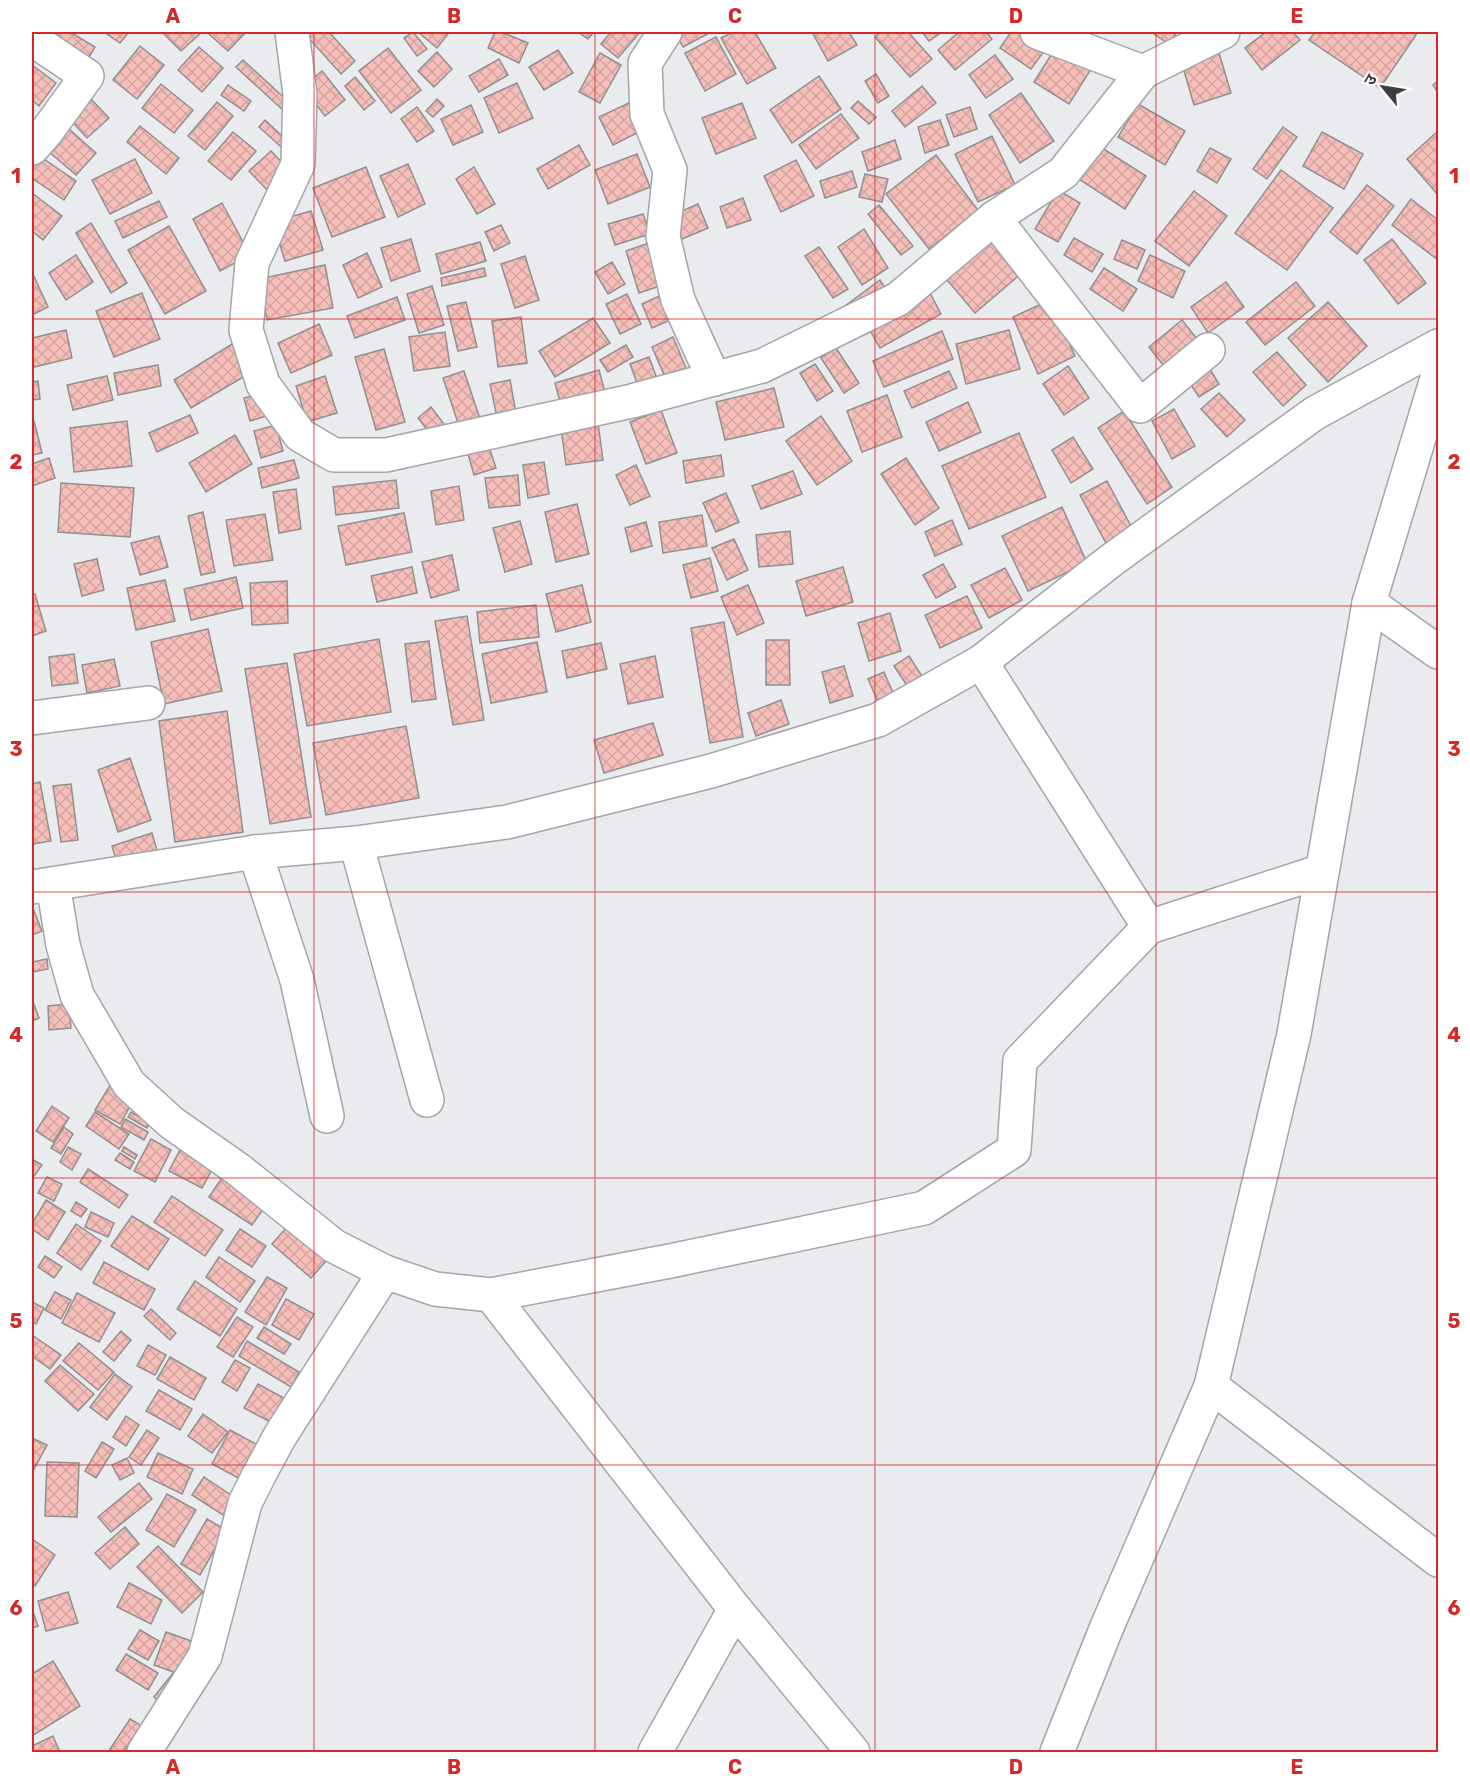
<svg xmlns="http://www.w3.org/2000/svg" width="1470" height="1784" font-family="Rubik,'Noto Sans Devanagari',sans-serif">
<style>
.building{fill:url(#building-cross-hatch);stroke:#928f8f;stroke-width:1.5}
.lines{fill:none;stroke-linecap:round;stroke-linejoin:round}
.minor-casing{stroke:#a3a5a8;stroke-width:36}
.tertiary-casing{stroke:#a3a5a8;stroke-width:36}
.minor{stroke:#fff;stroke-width:33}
.tertiary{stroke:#fff;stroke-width:33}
.grid{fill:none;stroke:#d62828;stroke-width:1.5;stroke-opacity:0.55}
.neatline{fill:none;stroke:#d62828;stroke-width:2}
.grid-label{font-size:20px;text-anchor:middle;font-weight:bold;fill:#d62828}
</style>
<defs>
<pattern id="building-cross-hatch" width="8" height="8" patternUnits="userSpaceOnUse" patternTransform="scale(1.5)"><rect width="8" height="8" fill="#f5beb9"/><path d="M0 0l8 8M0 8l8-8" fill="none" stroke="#d3a4a0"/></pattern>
</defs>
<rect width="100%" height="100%" fill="#e9ebee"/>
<g class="building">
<polygon points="35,32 70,32 95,47 85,64"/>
<polygon points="104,32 129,32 120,43"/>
<polygon points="162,32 202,32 181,51"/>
<polygon points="212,32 246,32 228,51 209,34"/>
<polygon points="308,32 329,32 355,61 341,74 305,34"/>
<polygon points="413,32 427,49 417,56 404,38"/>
<polygon points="418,32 445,32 448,34 437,48"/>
<polygon points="495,32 501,32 528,43 519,63 488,48"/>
<polygon points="578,32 594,32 588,39"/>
<polygon points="611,32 640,32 618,58 601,44"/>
<polygon points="675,32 711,32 683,47"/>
<polygon points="733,32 755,32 776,68 747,84 721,38"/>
<polygon points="812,32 849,32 857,45 828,61"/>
<polygon points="881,32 908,32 932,59 910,77 875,37"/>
<polygon points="922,32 942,32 929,41"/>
<polygon points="959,32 986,32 992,39 955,70 938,50"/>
<polygon points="1011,32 1018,32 1045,50 1031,69 1000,48"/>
<polygon points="1151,32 1177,32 1169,44"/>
<polygon points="1266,32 1293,32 1300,40 1262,70 1245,48"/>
<polygon points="1315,32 1418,32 1380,88 1309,40"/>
<polygon points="716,37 736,74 705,91 685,53"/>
<polygon points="1058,44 1093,66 1069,104 1034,82"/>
<polygon points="140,46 164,65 137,99 113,80"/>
<polygon points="199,47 223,68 202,92 178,70"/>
<polygon points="388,48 421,90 391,113 359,71"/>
<polygon points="558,50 573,73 544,90 529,67"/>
<polygon points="437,52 452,69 434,87 418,71"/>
<polygon points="600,53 621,65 600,103 579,92"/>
<polygon points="1219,53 1231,93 1194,105 1182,64"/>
<polygon points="995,55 1013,79 986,98 969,75"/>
<polygon points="499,59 508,75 479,92 469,76"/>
<polygon points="243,60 292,105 285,112 236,67"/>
<polygon points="32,65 56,83 39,106 32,100"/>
<polygon points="322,71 345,100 325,116 303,87"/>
<polygon points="876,74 889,96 878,103 865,81"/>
<polygon points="819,76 841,109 792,143 770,110"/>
<polygon points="355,77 375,101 364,110 345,86"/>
<polygon points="1438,81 1438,93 1433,85"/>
<polygon points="517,83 533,118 499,133 484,98"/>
<polygon points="161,84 193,110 174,133 142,108"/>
<polygon points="228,85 251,101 244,111 221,95"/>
<polygon points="922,86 936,103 905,127 892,111"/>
<polygon points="1021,93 1054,141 1020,163 989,115"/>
<polygon points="89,97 109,118 87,138 68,117"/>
<polygon points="437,99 444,106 433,117 426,111"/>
<polygon points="633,101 645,129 613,145 599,117"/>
<polygon points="858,101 876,117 869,124 851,108"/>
<polygon points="217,102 233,116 205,150 188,136"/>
<polygon points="742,103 756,138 716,154 702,118"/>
<polygon points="1138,104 1185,131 1165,165 1118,137"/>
<polygon points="471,105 483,132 453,145 441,119"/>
<polygon points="417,107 434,131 417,142 401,119"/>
<polygon points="970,107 977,129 954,137 946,115"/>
<polygon points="841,114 859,138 816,169 799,145"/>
<polygon points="265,120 294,147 289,154 259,127"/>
<polygon points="940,120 949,145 925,153 918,127"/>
<polygon points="61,122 96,153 76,175 41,145"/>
<polygon points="140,126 179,158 166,174 127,142"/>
<polygon points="1283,127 1297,137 1267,179 1253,169"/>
<polygon points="1438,131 1438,195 1407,159"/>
<polygon points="233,132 256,151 231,180 208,161"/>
<polygon points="1322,132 1363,154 1344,189 1303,166"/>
<polygon points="992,136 1015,185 978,202 955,154"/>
<polygon points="895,140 901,159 868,171 862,152"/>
<polygon points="1091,141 1146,176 1125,209 1071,174"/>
<polygon points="579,145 590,165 548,189 537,169"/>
<polygon points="1210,148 1231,159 1217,183 1197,171"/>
<polygon points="271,151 291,172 269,192 249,171"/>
<polygon points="637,154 650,187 608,204 595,170"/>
<polygon points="38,155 76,181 64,200 32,178 32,165"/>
<polygon points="936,155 978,210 929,249 886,194"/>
<polygon points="135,159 152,193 110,214 92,180"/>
<polygon points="796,160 814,196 781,212 764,176"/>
<polygon points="408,164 425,204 398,217 380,176"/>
<polygon points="366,167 385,217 332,237 313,188"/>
<polygon points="474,167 495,204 477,214 456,179"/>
<polygon points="1281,170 1333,208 1287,270 1235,233"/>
<polygon points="852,171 857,187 825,198 820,181"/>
<polygon points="865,174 888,179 882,202 859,197"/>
<polygon points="1367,185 1394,206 1357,254 1330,232"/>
<polygon points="1058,190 1080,203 1058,242 1035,229"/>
<polygon points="1194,191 1227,216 1189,266 1155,241"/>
<polygon points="32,193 62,216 43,240 32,231"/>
<polygon points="743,198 751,220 727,228 720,207"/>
<polygon points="1411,199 1438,220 1438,260 1392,225"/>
<polygon points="159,201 167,217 123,238 115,221"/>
<polygon points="222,203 250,255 220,271 193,219"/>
<polygon points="698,204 708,228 682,239 673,215"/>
<polygon points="879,205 913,246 901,255 868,214"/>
<polygon points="311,211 323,250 285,261 273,222"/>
<polygon points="643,214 650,234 615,245 608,224"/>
<polygon points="91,223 127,283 111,293 76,233"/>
<polygon points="501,225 510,243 494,251 485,232"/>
<polygon points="169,226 206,291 165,314 128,250"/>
<polygon points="864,229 888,268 862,285 838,247"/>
<polygon points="992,233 1024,271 975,313 943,275"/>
<polygon points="1074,238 1103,254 1092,272 1064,255"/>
<polygon points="411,239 420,271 391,281 381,248"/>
<polygon points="1392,239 1426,283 1398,304 1364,260"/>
<polygon points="1122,240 1145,250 1137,269 1114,259"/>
<polygon points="480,242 486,261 441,274 436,254"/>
<polygon points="649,243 663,285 639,293 626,251"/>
<polygon points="819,247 848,289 833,298 805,256"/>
<polygon points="367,253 382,287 358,298 343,265"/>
<polygon points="76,255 93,282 66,300 49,273"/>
<polygon points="1150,255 1185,271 1173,298 1138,281"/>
<polygon points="525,256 539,300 515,308 501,264"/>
<polygon points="612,262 625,284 608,294 595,272"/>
<polygon points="325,265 333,308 267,320 259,279"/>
<polygon points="484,268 486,276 442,286 441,278"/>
<polygon points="1104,268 1137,289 1123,311 1090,289"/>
<polygon points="32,272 48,307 32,315"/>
<polygon points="880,280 886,290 852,315 845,306"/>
<polygon points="1226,282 1244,307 1208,333 1191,307"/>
<polygon points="1296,282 1315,306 1265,345 1246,322"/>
<polygon points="432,286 444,325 419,333 407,294"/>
<polygon points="142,293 160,339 114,357 96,311"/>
<polygon points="930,293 941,314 880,348 868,327"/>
<polygon points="627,294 641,324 620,334 606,304"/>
<polygon points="664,294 675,318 652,328 642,304"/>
<polygon points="397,297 405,320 355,338 347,316"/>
<polygon points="1050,300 1075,356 1038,374 1013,317"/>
<polygon points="466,302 477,347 458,351 447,306"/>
<polygon points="1328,302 1367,346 1328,382 1288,338"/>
<polygon points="521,317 527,363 498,367 492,321"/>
<polygon points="593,318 610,343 555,377 539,351"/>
<polygon points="1182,320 1200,343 1167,370 1149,347"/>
<polygon points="319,324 332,355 291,373 278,343"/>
<polygon points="66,330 72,358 34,367 32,354 32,338"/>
<polygon points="1009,330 1020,369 966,384 956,344"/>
<polygon points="942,331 953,359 884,387 873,361"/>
<polygon points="445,332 450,366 414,371 409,337"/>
<polygon points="673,337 686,368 665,377 652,347"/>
<polygon points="232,344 250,373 191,408 174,380"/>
<polygon points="626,345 633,357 608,372 600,360"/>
<polygon points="836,348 859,383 844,393 821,358"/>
<polygon points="384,349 405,422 376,430 355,357"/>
<polygon points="1277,352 1306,385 1283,406 1253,372"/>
<polygon points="649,357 659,384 640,391 630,364"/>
<polygon points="815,364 833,391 817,401 800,373"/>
<polygon points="158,365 161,386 118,395 114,373"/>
<polygon points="1068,366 1089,398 1064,415 1043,384"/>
<polygon points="1208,366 1219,384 1199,397 1187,379"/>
<polygon points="599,370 606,396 562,409 555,383"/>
<polygon points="464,371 480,419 459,426 443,378"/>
<polygon points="949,371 957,388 912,408 904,391"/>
<polygon points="107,376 113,400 73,410 67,385"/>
<polygon points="325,376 337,413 307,422 296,386"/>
<polygon points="510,380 516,413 497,417 490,384"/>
<polygon points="38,381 40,399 32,400 32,382"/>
<polygon points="774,388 784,427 725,440 716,402"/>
<polygon points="264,393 270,415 250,421 244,398"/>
<polygon points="1219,393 1245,420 1227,437 1201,409"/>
<polygon points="887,395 902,437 862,452 847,411"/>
<polygon points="968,402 981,432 939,451 926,422"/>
<polygon points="431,407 447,428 434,438 418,418"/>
<polygon points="1174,409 1195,446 1172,459 1152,421"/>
<polygon points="661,410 677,453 646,464 630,422"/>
<polygon points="1124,411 1172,487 1147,504 1098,428"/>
<polygon points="190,415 198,433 157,452 149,433"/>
<polygon points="821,416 852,461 817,485 786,441"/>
<polygon points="34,421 42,453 32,455 32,422"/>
<polygon points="127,421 132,466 74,472 70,428"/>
<polygon points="598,423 603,460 566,465 561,428"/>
<polygon points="276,425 283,451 261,458 254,431"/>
<polygon points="1019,433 1046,497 969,529 942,466"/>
<polygon points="235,435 252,464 206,492 189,463"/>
<polygon points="1073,437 1093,469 1071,483 1052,450"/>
<polygon points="489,447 496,468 474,475 468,454"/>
<polygon points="721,455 724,476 686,483 683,461"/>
<polygon points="49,458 55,478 32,486 32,464"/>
<polygon points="906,458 939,508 915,525 881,474"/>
<polygon points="294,460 299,478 262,488 258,468"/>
<polygon points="544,462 549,494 528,498 523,465"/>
<polygon points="636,465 650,496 630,505 616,475"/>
<polygon points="793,471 802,494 761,509 752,486"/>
<polygon points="518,475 520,505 489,508 485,478"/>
<polygon points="396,480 399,508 336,515 333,487"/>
<polygon points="1107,481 1133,530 1107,545 1080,495"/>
<polygon points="61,483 134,488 130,537 58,532"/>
<polygon points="459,486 464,520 436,525 431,491"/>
<polygon points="296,489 301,529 279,533 273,492"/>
<polygon points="726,493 739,522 716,532 703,503"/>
<polygon points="577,504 589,554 556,562 545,512"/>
<polygon points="1062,507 1087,563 1028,591 1002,536"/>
<polygon points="203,512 215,572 201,575 188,516"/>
<polygon points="404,513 412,552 346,565 338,526"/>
<polygon points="265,514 273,560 234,566 226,520"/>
<polygon points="702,515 707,546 663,553 659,522"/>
<polygon points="952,520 962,544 935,556 925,532"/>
<polygon points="520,521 532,564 505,572 493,528"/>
<polygon points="646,522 652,546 631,552 625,528"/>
<polygon points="790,531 793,564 759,567 756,535"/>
<polygon points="159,536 168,567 140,575 131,543"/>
<polygon points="734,539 748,570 727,580 712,548"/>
<polygon points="452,555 459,590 431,598 422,562"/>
<polygon points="710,558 718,591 691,598 683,565"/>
<polygon points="97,559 104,590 82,596 74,564"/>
<polygon points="943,564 956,587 936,598 923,575"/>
<polygon points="412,567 417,593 377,602 371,576"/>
<polygon points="843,567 853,602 806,616 796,581"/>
<polygon points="1005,568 1022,600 989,618 971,585"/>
<polygon points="236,577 243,608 191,620 184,589"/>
<polygon points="165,580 175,621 136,630 127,588"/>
<polygon points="287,581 288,623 252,625 250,583"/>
<polygon points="582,585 591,622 556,632 546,594"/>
<polygon points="748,585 764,623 737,635 721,597"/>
<polygon points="35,594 46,631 32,636 32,595"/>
<polygon points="967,596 982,628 940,648 925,615"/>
<polygon points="536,605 539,637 480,643 477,612"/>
<polygon points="890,613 901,651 869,661 858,623"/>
<polygon points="467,616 484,720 453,725 435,621"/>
<polygon points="724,622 743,737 710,743 691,628"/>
<polygon points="208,629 222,691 164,704 151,642"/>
<polygon points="379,639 391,712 307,726 294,654"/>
<polygon points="766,640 789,640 790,685 766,685"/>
<polygon points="429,641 436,699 412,702 405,644"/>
<polygon points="537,642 547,692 491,703 482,654"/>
<polygon points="601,643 607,669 567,678 562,651"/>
<polygon points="74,654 78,683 52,686 49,657"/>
<polygon points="655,656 663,697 628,704 620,664"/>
<polygon points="909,656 925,681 910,690 894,666"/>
<polygon points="114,659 120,686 87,693 82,665"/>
<polygon points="287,663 311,817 270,824 245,669"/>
<polygon points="844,666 853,696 830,703 822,672"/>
<polygon points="884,672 897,702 881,709 868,679"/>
<polygon points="781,700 789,724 756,736 748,713"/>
<polygon points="227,711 243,832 175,842 159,721"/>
<polygon points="653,723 663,755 604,773 594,740"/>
<polygon points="406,726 419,798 326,815 313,743"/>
<polygon points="130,758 151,820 118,832 98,770"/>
<polygon points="40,782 51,841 32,844 32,784"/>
<polygon points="71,784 78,840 61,842 53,786"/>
<polygon points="152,833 158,854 118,866 112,846"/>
<polygon points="32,906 42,931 32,935"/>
<polygon points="47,959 48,969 32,972 32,962"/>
<polygon points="32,999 39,1018 32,1021"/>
<polygon points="69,1004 71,1028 49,1030 48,1006"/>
<polygon points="112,1082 136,1096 120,1124 95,1110"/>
<polygon points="52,1106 69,1118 53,1142 36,1131"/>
<polygon points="95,1112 129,1134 119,1149 86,1126"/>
<polygon points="131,1112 150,1123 147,1128 128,1117"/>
<polygon points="125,1119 148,1132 144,1140 121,1127"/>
<polygon points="64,1127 73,1134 61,1154 51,1148"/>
<polygon points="151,1139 171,1150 155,1182 134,1171"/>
<polygon points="182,1146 215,1164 202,1188 169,1171"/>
<polygon points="68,1147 81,1154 72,1170 60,1162"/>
<polygon points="124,1147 137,1155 135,1159 122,1151"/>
<polygon points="120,1153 134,1162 130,1169 115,1160"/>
<polygon points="32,1159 42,1165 34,1176 32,1174"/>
<polygon points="88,1169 128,1195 119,1208 80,1182"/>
<polygon points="223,1176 266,1205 252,1225 209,1197"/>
<polygon points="47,1177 62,1184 54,1201 38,1193"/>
<polygon points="172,1196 223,1230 205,1256 154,1222"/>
<polygon points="46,1200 65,1212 48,1240 32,1229 32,1224"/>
<polygon points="76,1202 87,1209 81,1217 71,1211"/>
<polygon points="91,1212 114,1223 108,1237 85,1227"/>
<polygon points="132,1216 169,1239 148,1270 111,1246"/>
<polygon points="76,1224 101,1241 81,1270 57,1253"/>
<polygon points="287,1227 327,1260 311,1278 272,1244"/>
<polygon points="240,1229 266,1246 252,1267 226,1250"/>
<polygon points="45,1256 62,1267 54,1278 38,1267"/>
<polygon points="219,1257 255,1281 240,1302 206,1277"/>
<polygon points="104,1262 155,1289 144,1310 93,1283"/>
<polygon points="267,1277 287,1288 266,1325 245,1312"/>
<polygon points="195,1281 237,1309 220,1336 177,1309"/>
<polygon points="55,1292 71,1300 61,1319 45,1310"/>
<polygon points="77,1293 115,1313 99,1342 62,1323"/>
<polygon points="286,1299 314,1314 299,1340 272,1325"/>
<polygon points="32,1302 44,1308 36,1324 32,1322"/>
<polygon points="151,1309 176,1333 170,1340 144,1316"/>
<polygon points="237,1317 253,1327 233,1357 217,1347"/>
<polygon points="264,1327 291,1344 284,1354 257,1338"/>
<polygon points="121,1331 131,1340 114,1361 103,1352"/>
<polygon points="32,1335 61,1355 50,1369 32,1356"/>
<polygon points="247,1341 299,1372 291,1387 239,1356"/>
<polygon points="79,1343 114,1372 98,1390 63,1361"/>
<polygon points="148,1345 166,1355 155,1375 137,1366"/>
<polygon points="170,1357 206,1378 194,1400 157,1379"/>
<polygon points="235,1360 250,1368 237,1391 222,1382"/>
<polygon points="60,1365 94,1394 78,1411 45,1381"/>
<polygon points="115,1374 132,1387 107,1420 90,1407"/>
<polygon points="258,1384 293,1403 280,1427 244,1408"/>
<polygon points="159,1390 192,1409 180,1430 146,1411"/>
<polygon points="203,1414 228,1432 212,1453 188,1436"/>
<polygon points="126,1416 139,1425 126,1446 113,1437"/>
<polygon points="147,1430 159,1438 141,1465 129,1457"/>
<polygon points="230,1430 263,1448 244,1481 212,1464"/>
<polygon points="34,1439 47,1445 32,1473 32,1443"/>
<polygon points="102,1442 114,1449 96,1478 85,1471"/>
<polygon points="158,1453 193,1469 182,1494 147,1477"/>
<polygon points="127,1458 134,1473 120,1480 112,1465"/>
<polygon points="47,1462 79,1463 77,1517 45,1516"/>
<polygon points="204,1477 234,1497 223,1515 192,1495"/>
<polygon points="139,1483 152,1499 111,1532 98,1517"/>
<polygon points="167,1494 196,1510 174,1547 146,1530"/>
<polygon points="207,1519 226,1530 200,1575 181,1564"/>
<polygon points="125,1527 139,1544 110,1569 95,1553"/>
<polygon points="32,1539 55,1555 35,1586 32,1584"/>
<polygon points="158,1546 203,1592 182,1613 137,1567"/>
<polygon points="129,1583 162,1600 151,1624 117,1607"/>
<polygon points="68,1592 78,1623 46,1631 38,1601"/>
<polygon points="32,1609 38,1626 32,1628"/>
<polygon points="140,1630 159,1641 148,1660 128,1649"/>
<polygon points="166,1632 194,1642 182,1675 154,1665"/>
<polygon points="126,1654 158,1673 148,1690 116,1670"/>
<polygon points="53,1661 80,1706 32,1736 32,1674"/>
<polygon points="173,1673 179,1678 159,1702 154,1697"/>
<polygon points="130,1719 142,1726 123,1752 114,1752 110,1749"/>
<polygon points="53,1736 60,1752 32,1752 32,1746"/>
</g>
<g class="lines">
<g class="minor-casing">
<g id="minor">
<polyline points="292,32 300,94 298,164 252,263 246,330 263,384 300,435 334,455 386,455 632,401 762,366 898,299 994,218 1063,173 1143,72 1223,32"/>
<polyline points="665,32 645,63 647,114 670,170 663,236 678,300 714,379"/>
<polyline points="1037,32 1143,72"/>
<polyline points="32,39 87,76 47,131 32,148"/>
<polyline points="994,218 1140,406 1208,350"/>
<polyline points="1369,603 1438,652"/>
<polyline points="981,662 1149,927"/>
<polyline points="32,718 148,703"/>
<polyline points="356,843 427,1100"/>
<polyline points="255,852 297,980 327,1116"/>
<polyline points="53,884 63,945 77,995 129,1084 172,1123 239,1170 334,1246 385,1272 435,1289 491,1295 670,1261 924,1208 1014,1150 1020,1061 1149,927 1322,871"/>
<polyline points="32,887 255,852 356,843 507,822 711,771 878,720 981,662 1113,559 1315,413 1438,346"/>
<polyline points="491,1295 735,1609 853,1752"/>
<polyline points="1211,1386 1438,1560"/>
<polyline points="144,1752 205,1656 245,1503 259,1475 280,1436 385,1272"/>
<polyline points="655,1752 735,1609"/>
</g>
</g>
<g class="tertiary-casing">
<polyline id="tertiary" points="1057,1752 1106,1629 1211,1386 1294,1034 1369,603 1438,375"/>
</g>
<use href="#minor" class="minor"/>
<use href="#tertiary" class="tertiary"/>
</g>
<path class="grid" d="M314,32V1752M595,32V1752M875,32V1752M1156,32V1752M32,319H1438M32,606H1438M32,892H1438M32,1178H1438M32,1465H1438"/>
<rect width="1470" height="1784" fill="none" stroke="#ffffff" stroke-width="66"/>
<g transform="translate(1383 87) rotate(300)" stroke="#ffffff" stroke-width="4.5" paint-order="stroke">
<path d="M0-4.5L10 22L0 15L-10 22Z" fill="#3c3d3e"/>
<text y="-9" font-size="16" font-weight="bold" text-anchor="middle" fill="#3c3d3e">उ</text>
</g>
<rect x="33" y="33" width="1404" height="1718" class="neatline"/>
<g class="grid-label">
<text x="173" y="23">A</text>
<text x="454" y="23">B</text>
<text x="735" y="23">C</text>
<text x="1016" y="23">D</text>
<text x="1297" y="23">E</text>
<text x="16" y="183">1</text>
<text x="1454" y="183">1</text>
<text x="16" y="469">2</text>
<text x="1454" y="469">2</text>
<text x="16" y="756">3</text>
<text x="1454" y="756">3</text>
<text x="16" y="1042">4</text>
<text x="1454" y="1042">4</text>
<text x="16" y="1328">5</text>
<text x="1454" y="1328">5</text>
<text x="16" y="1615">6</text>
<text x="1454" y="1615">6</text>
<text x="173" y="1774">A</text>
<text x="454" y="1774">B</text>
<text x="735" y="1774">C</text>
<text x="1016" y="1774">D</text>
<text x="1297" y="1774">E</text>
</g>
</svg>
